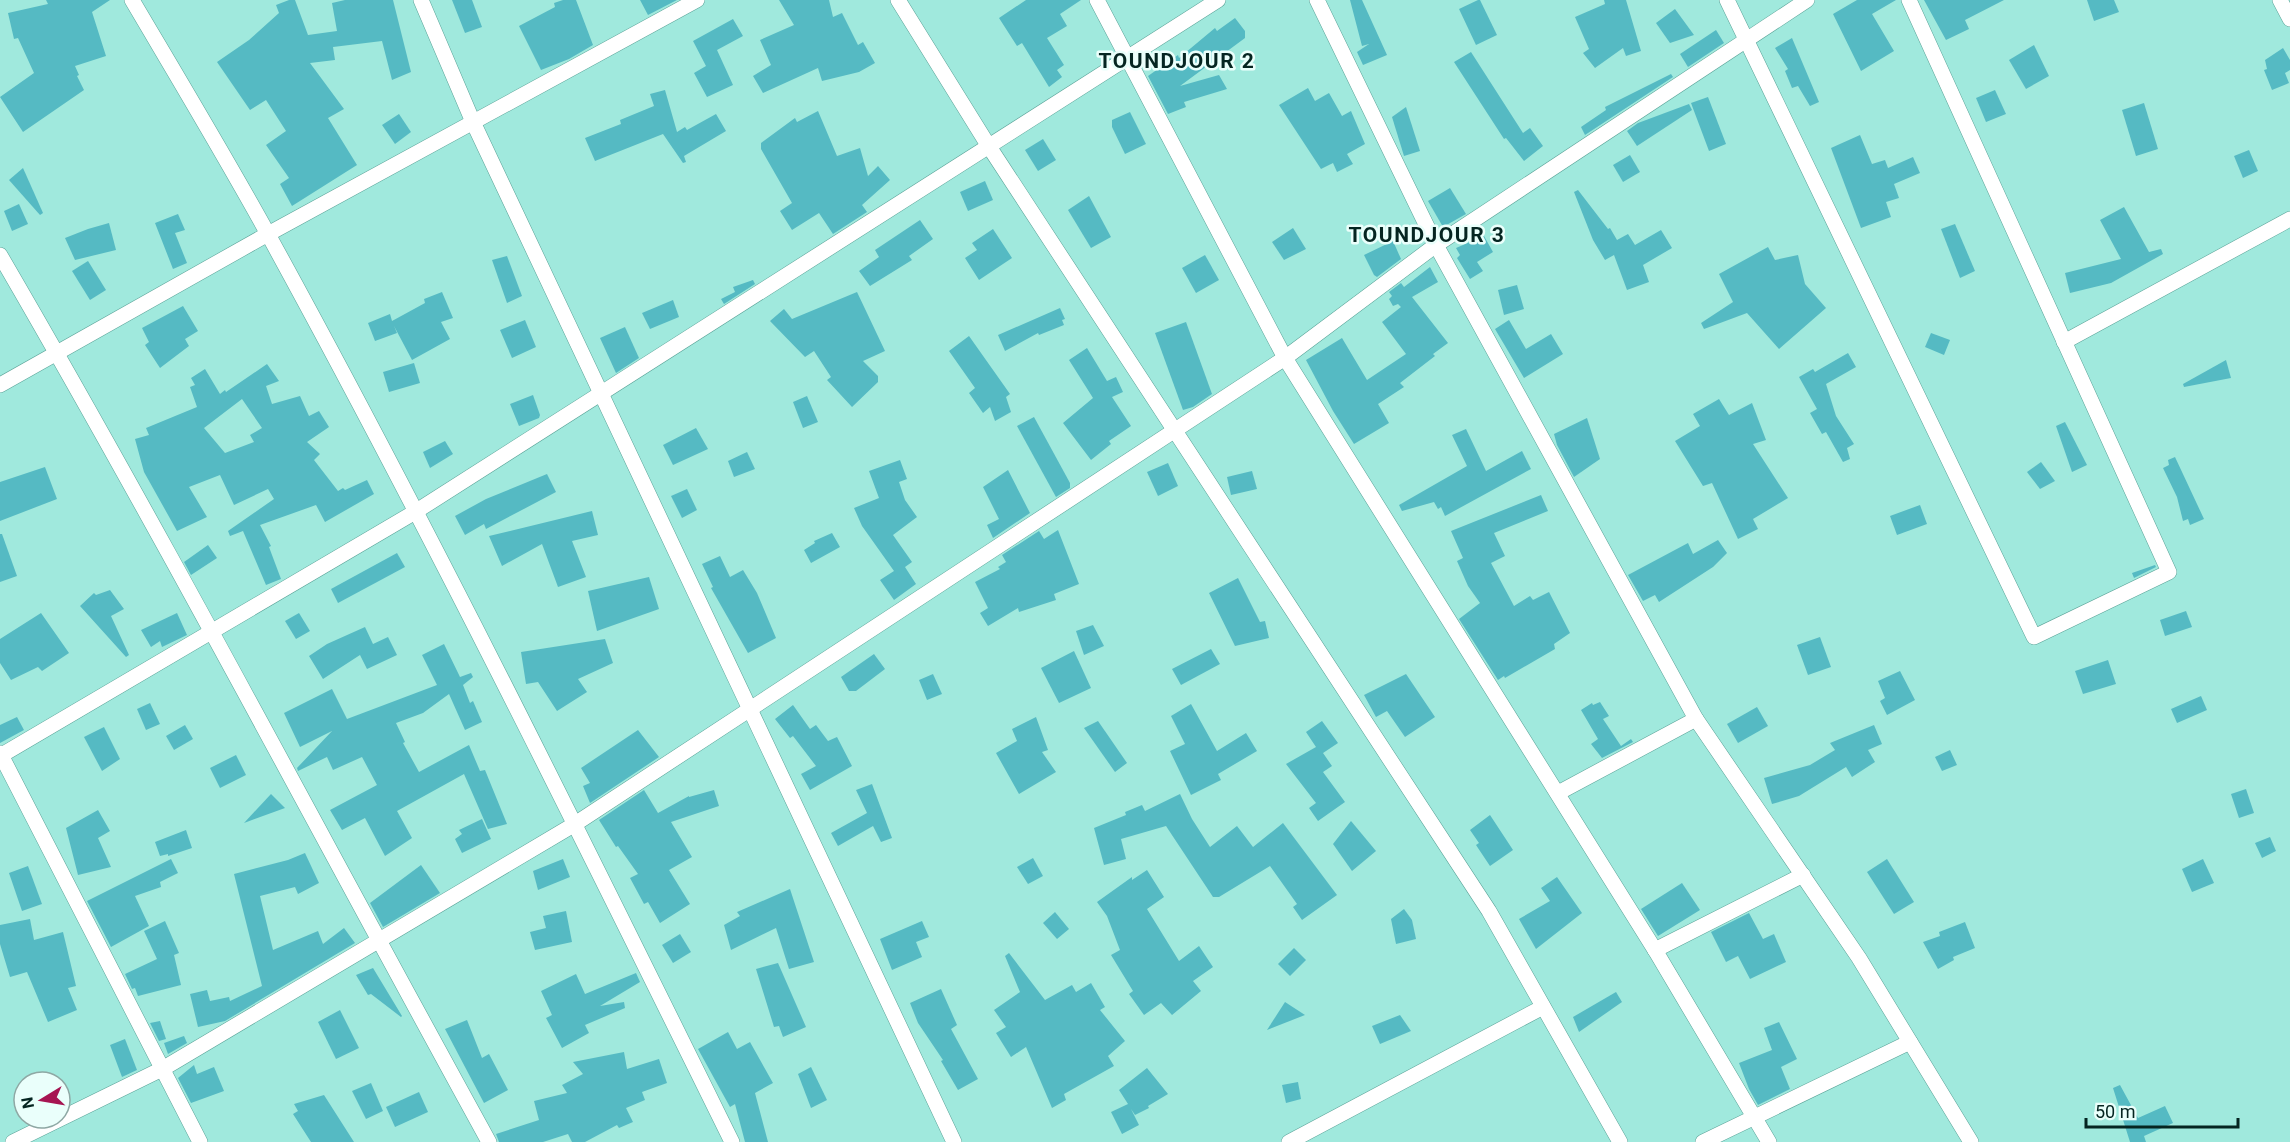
<svg xmlns="http://www.w3.org/2000/svg" width="2290" height="1142" font-family="Roboto,sans-serif">
<style>
.building{fill:#55bac3;fill-rule:evenodd}
.lines{fill:none;stroke-linecap:round;stroke-linejoin:round}
.street-casing{stroke:#5aa398;stroke-width:16}
.street{stroke:#fff;stroke-width:15}
.labels{text-anchor:middle;stroke-width:5;stroke-linejoin:round;paint-order:stroke}
.district-label{font-size:21px;font-weight:bold;letter-spacing:1.5px;fill:#052521;stroke:#eafffb}
</style>
<rect width="100%" height="100%" fill="#a0e9dd"/>
<g class="building">
<polygon points="46,0 110,0 92,12 106,56 75,66 79,75 77,76 84,90 23,132 0,97 34,73 18,38 14,39 8,13 48,4"/>
<polygon points="289,0 295,0 308,35 337,31 332,3 345,0 393,0 411,72 392,80 382,41 333,47 335,60 310,63 344,109 328,118 357,165 292,206 280,184 289,178 266,145 286,131 266,100 250,110 217,62 249,40 279,13 276,5"/>
<polygon points="452,0 472,0 482,27 465,33"/>
<polygon points="563,0 576,0 593,45 569,59 541,70 519,26 555,7 554,3"/>
<polygon points="640,0 677,0 648,15"/>
<polygon points="779,0 829,0 833,17 842,13 858,45 863,42 875,63 859,72 822,81 818,68 763,93 753,76 771,65 760,40 794,25"/>
<polygon points="1026,0 1081,0 1060,14 1067,26 1047,38 1064,65 1057,70 1062,77 1049,87 1022,43 1017,46 999,18"/>
<polygon points="1350,0 1362,0 1387,55 1363,65 1357,52 1369,44 1362,46"/>
<polygon points="1478,0 1480,0 1497,35 1476,45 1459,9"/>
<polygon points="1604,0 1626,0 1641,51 1626,56 1623,48 1595,68 1583,53 1589,49 1575,17 1605,4"/>
<polygon points="1857,0 1896,0 1872,14 1894,51 1861,71 1833,14"/>
<polygon points="1924,0 2004,0 1965,20 1969,29 1946,40"/>
<polygon points="2087,0 2114,0 2119,12 2094,21"/>
<polygon points="1675,9 1694,35 1670,43 1656,23"/>
<polygon points="1235,18 1245,31 1245,38 1180,86 1219,75 1227,89 1184,102 1186,107 1168,114 1148,76 1178,55 1179,58 1215,28 1217,31"/>
<polygon points="733,19 743,36 717,50 733,85 707,97 694,73 706,66 693,41"/>
<polygon points="1716,30 1724,43 1688,67 1680,54"/>
<polygon points="1792,38 1819,102 1810,106 1798,86 1792,88 1785,71 1788,69 1775,48"/>
<polygon points="2034,45 2049,76 2026,89 2009,60"/>
<polygon points="2283,48 2290,60 2290,70 2285,73 2289,83 2272,90 2264,70 2267,69 2265,60"/>
<polygon points="1471,52 1523,133 1530,128 1543,146 1524,161 1506,138 1504,139 1454,62"/>
<polygon points="1671,74 1673,77 1585,135 1581,127 1606,110 1605,107"/>
<polygon points="1308,88 1315,101 1329,93 1342,116 1351,111 1365,144 1347,154 1353,164 1337,172 1333,163 1321,169 1279,105"/>
<polygon points="665,90 677,132 685,127 687,130 716,114 726,131 684,156 686,162 683,163 663,134 595,161 585,138 621,124 620,120 654,106 650,94"/>
<polygon points="1995,90 2006,114 1986,122 1976,98"/>
<polygon points="1708,97 1726,144 1709,151 1691,103"/>
<polygon points="2144,103 2158,149 2136,156 2122,110"/>
<polygon points="1689,104 1692,110 1637,146 1627,131 1638,123"/>
<polygon points="1406,107 1420,151 1404,156 1392,117"/>
<polygon points="818,111 837,156 860,148 868,176 878,166 890,180 862,205 867,212 833,234 819,213 792,230 780,211 792,203 761,149 761,143 795,118 797,122"/>
<polygon points="1130,112 1146,144 1125,154 1112,127 1112,120"/>
<polygon points="399,114 411,132 395,144 382,125"/>
<polygon points="1860,135 1872,164 1885,160 1888,168 1913,157 1920,173 1894,184 1899,198 1886,202 1891,217 1861,228 1831,148"/>
<polygon points="1043,139 1056,160 1038,171 1025,150"/>
<polygon points="2249,150 2258,171 2243,178 2234,156"/>
<polygon points="1630,155 1640,172 1623,182 1613,165"/>
<polygon points="23,168 43,213 40,215 9,180"/>
<polygon points="985,181 993,200 968,211 960,192"/>
<polygon points="1450,188 1466,214 1443,227 1428,201"/>
<polygon points="1578,190 1608,229 1610,228 1617,240 1628,234 1635,245 1661,230 1672,248 1643,265 1649,282 1627,290 1614,255 1605,260 1593,240 1574,192"/>
<polygon points="1089,196 1111,237 1091,248 1068,210"/>
<polygon points="19,204 28,224 12,231 4,211"/>
<polygon points="2124,207 2149,252 2161,249 2163,254 2111,283 2070,293 2065,273 2121,259 2100,220"/>
<polygon points="178,214 185,230 175,233 187,263 173,269 155,223"/>
<polygon points="920,220 933,239 909,256 912,260 870,286 859,271 879,257 875,250"/>
<polygon points="109,223 116,250 75,260 65,238 88,229"/>
<polygon points="1955,224 1975,271 1960,278 1941,229"/>
<polygon points="1293,228 1306,249 1284,260 1272,242"/>
<polygon points="993,229 1012,258 979,280 965,258 977,250 972,243"/>
<polygon points="1484,236 1493,252 1477,262 1483,271 1470,279 1457,258 1460,255 1456,248"/>
<polygon points="1393,241 1401,259 1377,277 1374,275 1364,255"/>
<polygon points="1768,247 1775,260 1798,255 1805,284 1826,308 1779,349 1747,313 1704,329 1701,323 1733,302 1719,274"/>
<polygon points="1205,255 1219,280 1196,293 1182,268"/>
<polygon points="507,256 522,296 507,303 492,260"/>
<polygon points="88,261 106,290 90,300 72,271"/>
<polygon points="1430,267 1438,282 1412,297 1448,343 1433,354 1435,356 1400,383 1404,387 1378,404 1389,423 1354,444 1333,411 1306,360 1342,338 1367,380 1406,354 1382,322 1401,307 1398,304 1393,306 1389,299 1392,296 1389,292 1401,283 1404,287"/>
<polygon points="753,280 755,284 724,304 721,299 735,292 733,287"/>
<polygon points="1517,285 1524,309 1504,315 1498,290"/>
<polygon points="442,292 453,318 441,322 450,339 412,360 394,326 397,333 375,341 368,323 390,314 392,321 425,303 424,299"/>
<polygon points="857,292 885,351 863,361 878,376 878,382 852,407 827,380 831,377 814,351 805,357 770,321 784,309 792,319"/>
<polygon points="673,300 679,317 650,329 642,313"/>
<polygon points="183,306 198,331 185,339 189,346 160,368 145,345 149,342 142,328"/>
<polygon points="1060,308 1065,319 1062,320 1064,325 1039,335 1038,333 1005,351 998,335"/>
<polygon points="525,320 536,347 512,358 500,330"/>
<polygon points="1509,320 1526,349 1551,334 1563,354 1524,378 1495,329"/>
<polygon points="1186,322 1212,394 1193,407 1183,410 1155,333"/>
<polygon points="625,327 639,358 616,373 600,338"/>
<polygon points="1931,333 1950,340 1944,355 1925,347"/>
<polygon points="969,336 1010,394 1006,397 1011,412 995,421 990,407 983,413 969,393 975,388 949,351"/>
<polygon points="1087,348 1107,381 1116,377 1123,392 1112,397 1131,426 1109,441 1111,444 1091,460 1063,423 1093,398 1069,360"/>
<polygon points="1848,353 1856,367 1826,384 1836,416 1854,444 1847,448 1850,459 1843,462 1826,432 1822,434 1810,413 1817,409 1799,377 1813,369 1815,372"/>
<polygon points="2226,360 2231,378 2184,387 2183,384"/>
<polygon points="414,363 420,383 389,392 383,372"/>
<path d="M267,364L279,381L266,386L272,404L300,396L309,416L319,411L329,427L307,442L320,454L314,460L338,491L343,488L345,490L367,480L374,494L325,522L316,505L260,525L271,546L269,547L281,579L266,585L243,531L230,536L228,531L274,499L268,489L234,505L220,475L189,487L207,517L177,531L144,472L135,439L149,435L146,428L197,407L190,387L195,385L191,378L205,369L220,394L225,390L226,392ZM242,399L262,428L250,435L254,442L225,453L204,428Z"/>
<polygon points="533,395 540,415 539,418 519,426 510,404"/>
<polygon points="807,396 818,422 803,428 793,402"/>
<polygon points="1719,399 1729,415 1752,403 1766,440 1753,444 1788,498 1753,519 1758,529 1738,539 1712,483 1703,486 1675,441 1700,426 1693,414"/>
<polygon points="1034,417 1070,483 1070,488 1056,497 1017,426"/>
<polygon points="1587,418 1600,459 1574,477 1557,445 1554,434"/>
<polygon points="2065,422 2087,465 2072,472 2056,426"/>
<polygon points="696,428 708,449 673,465 663,445"/>
<polygon points="1466,429 1486,471 1522,451 1531,469 1445,516 1441,507 1438,509 1434,502 1402,511 1399,505 1467,466 1452,435"/>
<polygon points="445,441 453,454 430,468 423,452"/>
<polygon points="747,452 755,469 734,477 728,461"/>
<polygon points="2175,457 2204,519 2190,525 2188,519 2183,521 2177,497 2163,468 2169,465 2168,460"/>
<polygon points="900,460 907,479 899,482 905,500 917,517 893,535 912,562 905,567 916,584 894,600 880,580 894,571 862,526 854,508 879,498 869,471"/>
<polygon points="2041,462 2055,481 2040,489 2027,472"/>
<polygon points="1168,463 1178,486 1158,496 1147,472"/>
<polygon points="45,467 57,499 0,521 0,482"/>
<polygon points="1008,470 1030,513 993,538 987,525 999,519 983,487"/>
<polygon points="1252,471 1257,489 1231,495 1227,477"/>
<polygon points="547,474 556,492 486,529 484,524 465,535 455,516 486,499"/>
<polygon points="687,489 697,510 682,518 671,496"/>
<polygon points="1541,495 1548,511 1494,533 1505,556 1491,563 1514,606 1530,596 1533,600 1549,592 1570,633 1554,644 1555,649 1505,678 1504,676 1498,680 1459,619 1480,603 1468,586 1457,561 1463,558 1451,531"/>
<polygon points="1920,505 1927,524 1897,535 1890,516"/>
<polygon points="592,511 598,535 572,541 586,577 558,587 542,544 502,566 489,536"/>
<polygon points="1058,530 1079,584 1054,594 1056,600 1019,612 1018,608 988,626 980,613 988,608 975,582 1000,569 998,567 1006,562 1002,555 1039,531 1044,539"/>
<polygon points="832,533 840,547 811,563 804,550 815,543 814,541"/>
<polygon points="0,534 2,534 17,576 0,582"/>
<polygon points="1718,540 1727,553 1713,567 1659,602 1655,595 1643,601 1628,575 1688,543 1693,554"/>
<polygon points="208,545 217,558 191,575 184,562"/>
<polygon points="397,553 405,567 338,603 331,589"/>
<polygon points="720,556 730,577 743,570 757,593 776,638 748,653 711,588 713,587 702,564"/>
<polygon points="2155,565 2156,567 2134,578 2132,573"/>
<polygon points="649,577 659,609 597,631 588,591"/>
<polygon points="1238,578 1260,622 1265,621 1269,638 1235,646 1209,593"/>
<polygon points="110,590 124,609 111,616 129,655 126,657 80,606 94,593 96,595"/>
<polygon points="2186,611 2192,627 2165,636 2160,620"/>
<polygon points="41,613 69,653 42,671 38,667 11,680 0,663 0,639"/>
<polygon points="177,613 187,635 162,647 160,641 151,647 141,630"/>
<polygon points="299,613 310,631 296,639 285,621"/>
<polygon points="1093,625 1104,646 1084,655 1076,631"/>
<polygon points="365,627 373,644 388,637 397,655 367,669 360,655 323,679 309,656 327,644"/>
<polygon points="1820,637 1831,667 1808,675 1797,645"/>
<polygon points="605,639 613,663 578,679 587,692 557,711 538,682 526,684 521,652"/>
<polygon points="444,644 460,677 471,673 473,677 463,685 470,703 473,701 482,722 465,730 449,694 423,713 396,723 405,742 403,743 419,772 469,745 480,771 485,770 507,824 488,829 464,774 397,811 412,838 385,856 365,818 342,830 330,810 377,785 362,757 333,770 327,757 298,771 297,768 332,731 300,747 284,713 332,689 347,719 437,685 422,655"/>
<polygon points="1211,649 1220,664 1181,685 1172,669"/>
<polygon points="1074,651 1091,688 1059,703 1041,668"/>
<polygon points="874,654 885,669 856,691 849,691 841,677"/>
<polygon points="2108,660 2116,684 2083,694 2075,671"/>
<polygon points="1900,671 1915,700 1887,715 1880,701 1885,698 1878,681"/>
<polygon points="933,674 942,694 927,700 919,680"/>
<polygon points="1406,674 1435,717 1405,737 1387,711 1376,717 1364,695"/>
<polygon points="2201,696 2207,710 2177,723 2171,709"/>
<polygon points="1600,702 1609,716 1603,719 1621,746 1631,739 1633,742 1602,758 1591,744 1598,739 1581,710 1592,703 1593,705"/>
<polygon points="150,703 160,724 146,730 137,709"/>
<polygon points="1191,704 1217,751 1246,733 1257,751 1218,774 1221,780 1191,795 1170,751 1185,744 1171,716"/>
<polygon points="793,705 810,729 816,725 828,741 837,737 852,766 810,790 801,774 816,766 793,736 790,738 775,719"/>
<polygon points="1757,707 1768,726 1738,743 1727,724"/>
<polygon points="17,717 24,730 0,743 0,725"/>
<polygon points="1036,717 1048,750 1042,752 1056,772 1019,794 996,753 1017,741 1012,729"/>
<polygon points="1098,721 1127,763 1115,772 1084,728"/>
<polygon points="1322,721 1338,743 1323,753 1332,766 1323,772 1345,802 1318,821 1309,808 1316,803 1286,764 1316,747 1306,732"/>
<polygon points="185,725 193,739 174,750 166,736"/>
<polygon points="1874,725 1882,744 1868,750 1875,762 1852,777 1846,767 1799,796 1772,804 1764,778 1810,765 1835,750 1830,743"/>
<polygon points="104,727 120,759 102,771 84,737"/>
<polygon points="638,730 659,757 590,803 583,786 590,783 581,768"/>
<polygon points="1950,750 1957,765 1942,771 1935,757"/>
<polygon points="236,755 246,775 220,788 210,768"/>
<polygon points="872,784 892,838 881,842 873,826 838,846 831,833 867,813 856,790"/>
<polygon points="2246,789 2254,813 2239,818 2231,794"/>
<polygon points="644,790 658,813 689,796 689,797 714,790 719,806 671,822 692,857 669,870 690,904 660,923 648,902 644,904 630,878 638,874 618,846 616,847 599,820"/>
<polygon points="271,794 285,808 244,823"/>
<polygon points="1180,794 1192,819 1210,847 1237,826 1253,847 1283,823 1337,895 1302,920 1293,907 1297,904 1270,866 1219,897 1213,897 1166,826 1121,839 1126,859 1104,865 1094,828 1126,815 1125,812 1142,805 1145,811"/>
<polygon points="98,810 110,831 98,838 111,867 78,875 66,828"/>
<polygon points="1490,815 1513,850 1490,866 1476,845 1479,843 1470,830"/>
<polygon points="482,819 491,839 462,853 455,839 462,834 459,830"/>
<polygon points="1351,821 1376,851 1352,871 1333,844"/>
<polygon points="186,830 192,848 168,856 168,854 160,856 155,842"/>
<polygon points="2270,837 2276,851 2262,858 2255,843"/>
<polygon points="305,853 319,883 298,894 295,887 260,896 273,950 318,931 323,944 344,928 355,943 225,1021 198,1027 190,994 207,990 210,1001 229,997 230,1001 262,986 234,874 288,860"/>
<polygon points="1033,858 1043,876 1028,884 1017,867"/>
<polygon points="171,859 178,873 160,882 161,887 135,896 149,926 111,947 87,901"/>
<polygon points="563,859 570,877 538,890 533,871"/>
<polygon points="1887,859 1914,902 1894,914 1867,872"/>
<polygon points="2203,859 2214,883 2192,892 2182,869"/>
<polygon points="421,865 440,893 383,927 370,903"/>
<polygon points="28,866 42,904 22,911 9,873"/>
<polygon points="1147,870 1164,897 1147,909 1179,961 1199,946 1213,967 1193,981 1201,991 1172,1015 1161,1003 1144,1015 1129,994 1133,991 1111,955 1120,950 1107,916 1097,902 1132,877 1132,880"/>
<polygon points="1557,877 1582,913 1536,949 1519,919 1550,901 1541,888"/>
<polygon points="1682,883 1700,910 1658,936 1641,909"/>
<polygon points="790,889 814,962 789,969 776,928 731,950 724,925 740,916 737,912"/>
<polygon points="1404,909 1412,920 1416,939 1396,944 1391,919"/>
<polygon points="566,911 572,942 535,950 530,932 546,928 543,916"/>
<polygon points="1055,912 1069,929 1057,939 1043,923"/>
<polygon points="1749,913 1763,939 1774,934 1786,962 1750,979 1738,956 1726,962 1711,932"/>
<polygon points="30,919 34,940 63,932 76,986 68,988 77,1010 48,1022 27,972 10,977 0,944 0,925"/>
<polygon points="165,921 179,953 174,955 181,985 138,996 135,988 132,989 125,974 157,959 144,931"/>
<polygon points="922,921 929,937 916,942 922,957 892,970 880,939"/>
<polygon points="1965,922 1975,948 1953,957 1954,960 1938,969 1923,942 1940,936 1939,932"/>
<polygon points="680,934 691,952 673,963 662,945"/>
<polygon points="1294,948 1306,960 1290,976 1278,964"/>
<polygon points="1009,953 1045,1000 1072,985 1076,992 1091,983 1105,1007 1100,1010 1125,1041 1108,1056 1114,1066 1064,1094 1066,1100 1052,1108 1026,1047 1011,1057 996,1033 1006,1027 994,1010 1020,992 1005,956"/>
<polygon points="778,963 806,1027 783,1037 779,1026 774,1027 756,969"/>
<polygon points="373,968 402,1016 401,1017 371,994 368,995 356,975"/>
<polygon points="636,973 640,982 600,1006 624,1002 625,1008 585,1025 589,1033 562,1048 546,1018 552,1015 541,991 576,974 585,994"/>
<polygon points="941,989 957,1025 951,1029 978,1079 958,1090 941,1061 943,1060 918,1023 910,1003"/>
<polygon points="1616,992 1622,1002 1579,1032 1573,1017"/>
<polygon points="1285,1002 1305,1015 1267,1030"/>
<polygon points="340,1010 359,1048 336,1059 318,1022"/>
<polygon points="1400,1015 1411,1031 1380,1044 1372,1026"/>
<polygon points="467,1020 482,1058 489,1054 508,1090 484,1103 445,1029"/>
<polygon points="160,1021 166,1039 159,1041 150,1023"/>
<polygon points="1779,1022 1797,1059 1781,1067 1790,1089 1758,1105 1749,1089 1739,1063 1772,1050 1764,1028"/>
<polygon points="728,1032 737,1049 750,1042 773,1083 755,1093 768,1142 745,1142 735,1104 730,1107 698,1049"/>
<polygon points="184,1036 187,1043 168,1054 164,1043"/>
<polygon points="125,1039 137,1070 122,1077 110,1045"/>
<polygon points="624,1052 627,1069 659,1059 667,1083 642,1092 645,1100 626,1108 633,1122 619,1128 617,1125 585,1142 572,1142 568,1134 543,1142 499,1142 496,1134 539,1120 534,1101 567,1093 562,1085 583,1074 573,1062"/>
<polygon points="194,1065 197,1074 214,1067 224,1091 191,1103 178,1078"/>
<polygon points="811,1067 827,1100 811,1108 798,1074"/>
<polygon points="1147,1068 1168,1094 1148,1106 1149,1108 1135,1115 1131,1109 1139,1125 1122,1134 1111,1112 1128,1104 1119,1090"/>
<polygon points="1298,1082 1301,1099 1286,1103 1282,1085"/>
<polygon points="371,1083 383,1111 366,1119 352,1091"/>
<polygon points="2120,1085 2138,1118 2165,1106 2173,1123 2144,1136 2146,1142 2130,1142 2113,1088"/>
<polygon points="419,1092 428,1112 395,1127 386,1107"/>
<polygon points="324,1095 354,1142 311,1142 293,1114 298,1111 294,1104"/>
</g>
<g class="lines">
<g class="street-casing">
<g id="street">
<path d="M132,0C178,78 225,156 269,236C432,533 582,838 732,1142"/>
<polyline points="421,0 473,122 954,1142"/>
<polyline points="898,0 988,145 1489,911 1620,1142"/>
<polyline points="1097,0 1285,358 1655,950 1769,1142"/>
<polyline points="1317,0 1436,245 1696,719 1859,958 1971,1142"/>
<polyline points="1727,0 2034,637 2169,572 1909,0"/>
<polyline points="2280,0 2290,19"/>
<path d="M0,255C170,547 326,846 489,1142"/>
<polyline points="2064,342 2290,219"/>
<polyline points="0,385 268,234 697,0"/>
<polyline points="0,753 200,1142"/>
<polyline points="0,756 415,512 1218,0"/>
<polyline points="1558,793 1696,719"/>
<polyline points="1655,950 1803,875"/>
<polyline points="13,1142 164,1068 575,824 1285,358 1436,245 1807,0"/>
<polyline points="1289,1142 1543,1007"/>
<polyline points="1703,1142 1910,1042"/>
</g>
</g>
<use href="#street" class="street"/>
</g>
<g class="labels">
<g class="district-label">
<text x="1177" y="68">TOUNDJOUR 2</text>
<text x="1427" y="242">TOUNDJOUR 3</text>
</g>
</g>
<g transform="translate(42 1100) rotate(259)"><circle r="28" fill="#eafffb" stroke="#8ea8a4" stroke-width="1.5"/>
<path d="M0-4.5L10 22L0 15L-10 22Z" fill="#a61552"/>
<text y="-9" font-size="16" font-weight="bold" text-anchor="middle" fill="#052521">N</text>
</g>
<path d="M2086 1118v9h152v-9" fill="none" stroke="#052521" stroke-width="3"/>
<text x="2095" y="1118" font-size="18" fill="#052521" stroke="#eafffb" stroke-width="4.5" paint-order="stroke">50 m</text>
</svg>
